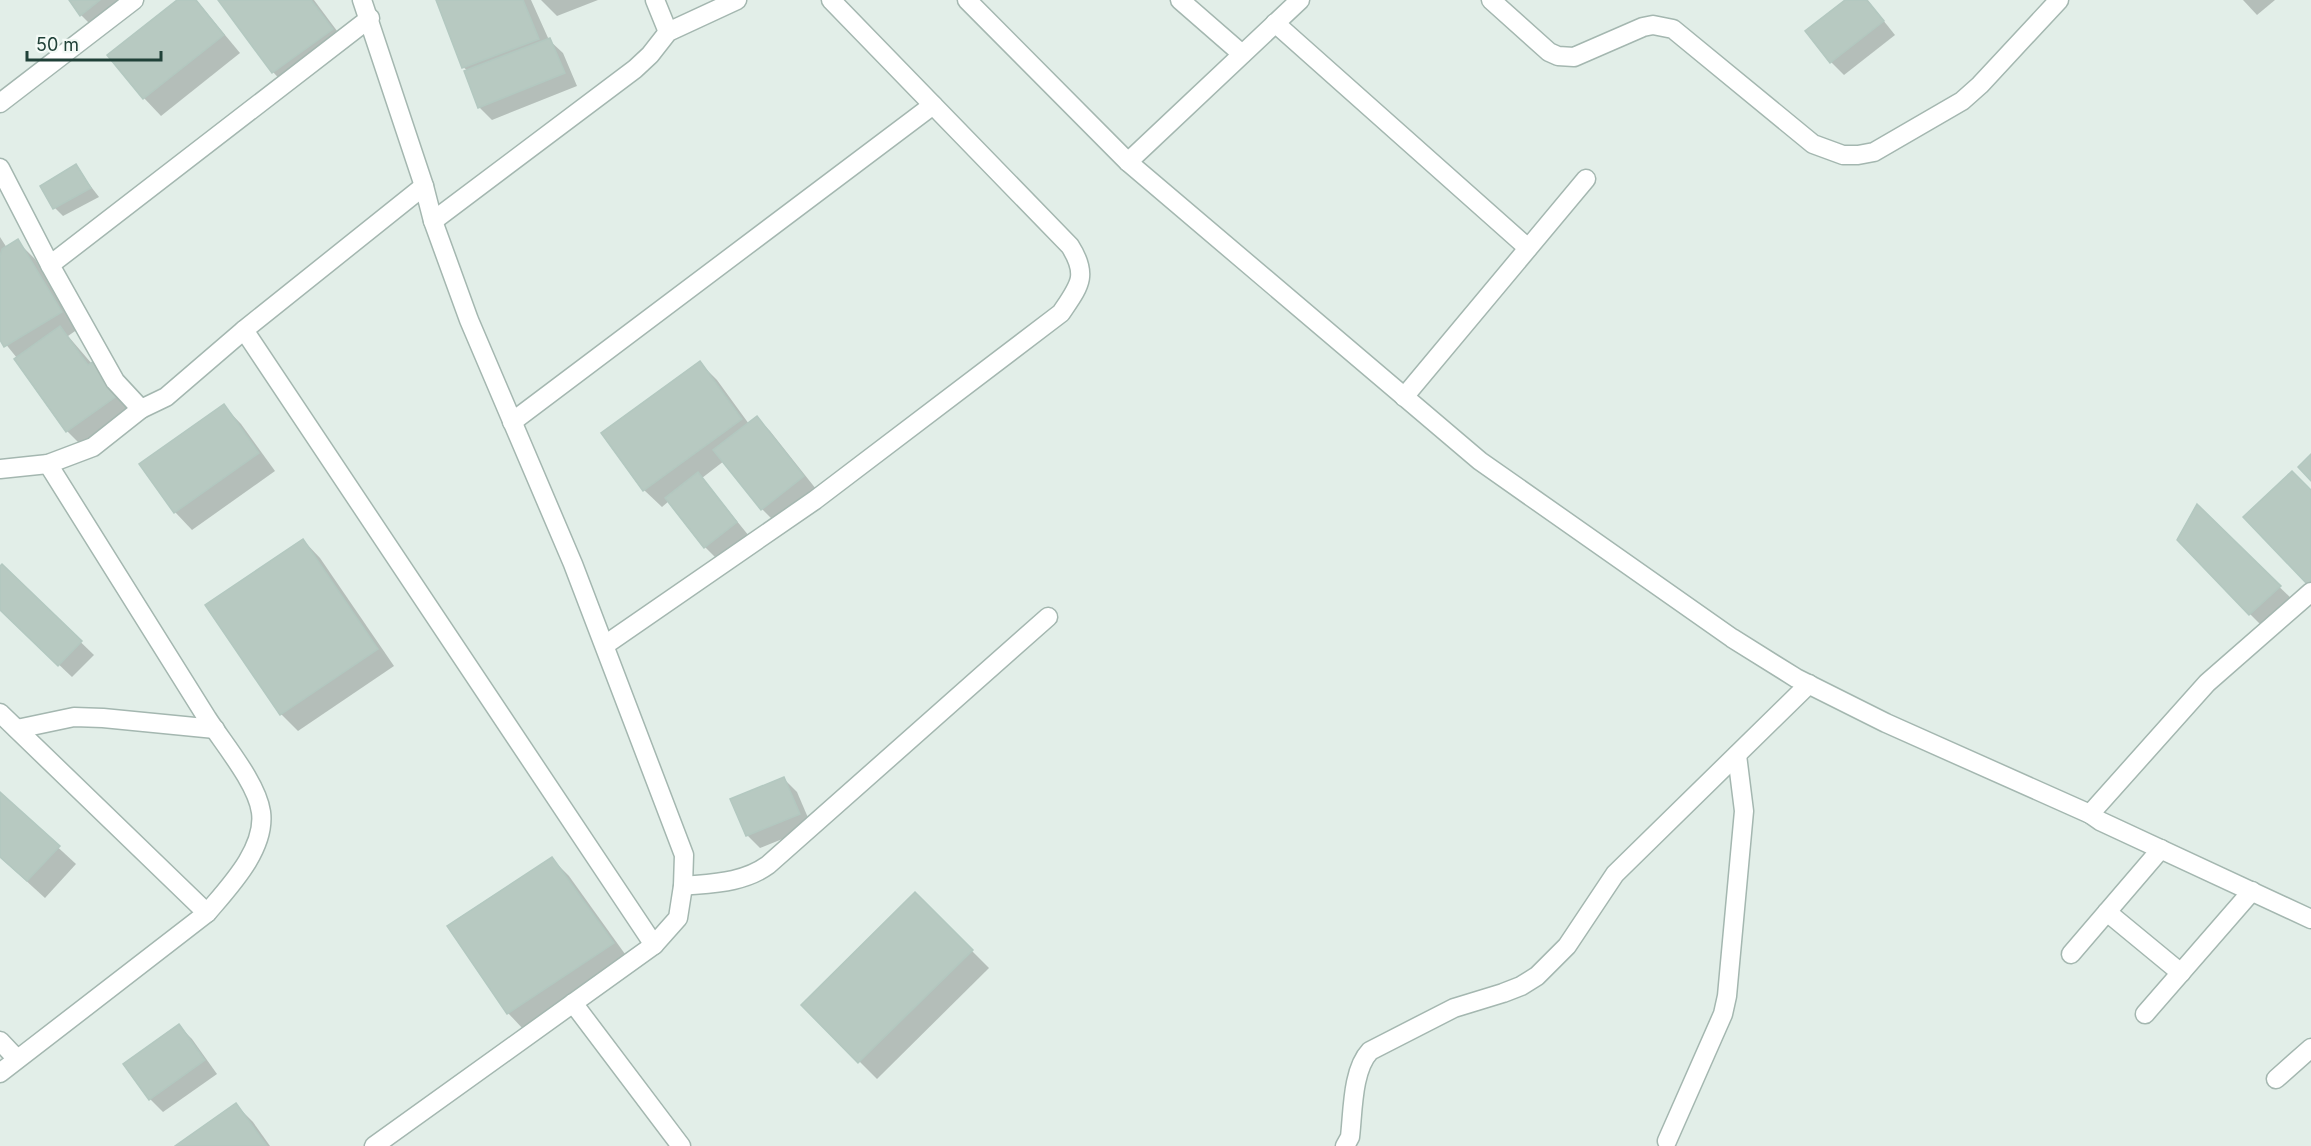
<svg xmlns="http://www.w3.org/2000/svg" width="2311" height="1146" font-family="Inter,sans-serif">
<style>
.shadow{fill:#0003}
.building{fill:#b7c9c1;stroke:#b3c8c0;stroke-width:1.5}
.lines{fill:none;stroke-linecap:round;stroke-linejoin:round}
.minor-casing{stroke:#a4b7b0;stroke-width:21}
.minor{stroke:#fff;stroke-width:18}
</style>
<rect width="100%" height="100%" fill="#e2eee8"/>
<g class="shadow">
<polygon points="70,0 139,0 98,32 81,15"/>
<polygon points="180,0 196,0 240,53 161,116 144,98 109,56"/>
<polygon points="219,0 314,0 349,47 290,90 273,72"/>
<polygon points="438,0 531,0 549,40 563,53 577,86 492,120 479,107 468,71 463,67"/>
<polygon points="541,0 598,0 557,16"/>
<polygon points="1847,0 1867,0 1895,35 1844,75 1831,62"/>
<polygon points="2243,0 2275,0 2257,15"/>
<polygon points="75,166 99,197 63,216 55,208"/>
<polygon points="0,237 7,248 17,241 35,259 78,329 68,336 134,413 84,448 67,431 17,358 0,337"/>
<polygon points="700,363 717,380 749,424 757,418 770,431 816,489 775,522 762,509 724,461 702,478 749,536 718,560 705,547 669,501 662,507 644,490"/>
<polygon points="224,406 241,424 275,471 192,530 175,512"/>
<polygon points="2197,507 2297,604 2267,631 2250,614"/>
<polygon points="303,540 320,558 394,666 298,731 281,714"/>
<polygon points="2,566 94,655 72,677 0,609 0,568"/>
<polygon points="784,779 797,792 812,827 760,848 747,835"/>
<polygon points="0,794 76,864 45,898 0,857"/>
<polygon points="552,859 569,876 630,961 525,1031 508,1013"/>
<polygon points="915,894 989,968 877,1079 803,1005"/>
<polygon points="179,1026 192,1039 217,1074 163,1112 150,1099 125,1064"/>
<polygon points="236,1105 253,1122 270,1146 177,1146"/>
</g>
<g class="building">
<polygon points="69,0 100,0 80,16"/>
<polygon points="177,0 196,0 224,35 143,99 107,55"/>
<polygon points="218,0 311,0 333,29 272,73"/>
<polygon points="436,0 523,0 539,39 462,68"/>
<polygon points="1845,0 1867,0 1884,21 1830,63 1805,31"/>
<polygon points="550,38 565,73 478,108 464,71"/>
<polygon points="76,164 91,188 53,209 40,186"/>
<polygon points="18,239 62,312 4,347 0,340 0,256 2,249"/>
<polygon points="60,326 88,365 94,361 118,395 66,432 14,359"/>
<polygon points="700,361 742,419 643,491 601,433"/>
<polygon points="224,404 259,453 174,513 139,464"/>
<polygon points="757,416 804,476 761,510 713,450"/>
<polygon points="2311,454 2311,481 2298,467"/>
<polygon points="2292,471 2311,490 2311,583 2309,586 2243,517"/>
<polygon points="698,472 737,522 704,548 665,498"/>
<polygon points="2197,504 2281,586 2249,615 2177,540"/>
<polygon points="303,539 378,649 280,715 205,605"/>
<polygon points="2,564 82,641 58,666 0,610 0,566"/>
<polygon points="784,777 800,814 746,836 730,799"/>
<polygon points="0,792 60,846 27,881 0,857"/>
<polygon points="552,857 614,943 507,1014 447,926"/>
<polygon points="915,892 973,950 858,1063 801,1005"/>
<polygon points="179,1024 205,1060 149,1100 123,1064"/>
<polygon points="236,1103 267,1146 175,1146"/>
</g>
<g class="lines">
<g class="minor-casing">
<g id="minor">
<polyline points="362,0 424,186 433,221 469,320 573,564 684,855 683,886 678,918 654,945 374,1146"/>
<polyline points="655,0 668,32"/>
<polyline points="967,0 1128,162 1480,461 1732,638 1796,678 1886,723 2090,814 2100,821 2311,919"/>
<polyline points="1180,0 1242,54"/>
<polyline points="1491,0 1549,52 1558,56 1574,57 1643,27 1653,25 1673,29 1813,144 1843,155 1858,155 1874,152 1962,101 1980,85 2059,0"/>
<polyline points="1275,23 1528,248"/>
<polyline points="0,103 134,0"/>
<polyline points="1128,162 1300,0"/>
<polyline points="0,168 50,265 115,381 141,409 166,397 244,330 424,186"/>
<polyline points="433,221 635,69 650,55 668,32 737,0"/>
<polyline points="50,265 370,18"/>
<polyline points="244,330 654,945"/>
<polyline points="1404,397 1586,179"/>
<polyline points="512,422 933,105"/>
<polyline points="0,469 48,464 93,447 141,409"/>
<path d="M605,645L815,500L1061,313C1079,286 1089,276 1070,246L831,0"/>
<polyline points="0,713 207,913"/>
<polyline points="17,729 74,717 103,718 215,729"/>
<polyline points="2090,814 2207,683 2311,592"/>
<path d="M683,886C713,883 743,883 768,865L1048,617"/>
<polyline points="2107,912 2181,973"/>
<polyline points="2071,954 2161,849"/>
<polyline points="573,1003 681,1146"/>
<polyline points="2145,1014 2252,891"/>
<polyline points="0,1041 17,1059"/>
<path d="M0,1073L207,913C229,887 266,849 261,812C257,783 223,743 207,718C154,633 101,548 48,464"/>
<polyline points="2276,1079 2311,1048"/>
<polyline points="1667,1141 1723,1014 1727,996 1744,811 1737,755"/>
<path d="M1345,1146L1350,1137C1353,1112 1352,1070 1370,1051L1454,1008L1503,993L1521,986L1537,976L1567,946L1615,874L1809,684"/>
</g>
</g>
<use href="#minor" class="minor"/>
</g>
<path d="M27 51v9h134v-9" fill="none" stroke="#204138" stroke-width="3"/>
<text x="36" y="51" font-size="18" fill="#204138" stroke="#f3faf6" stroke-width="4.5" paint-order="stroke">50 m</text>
</svg>
